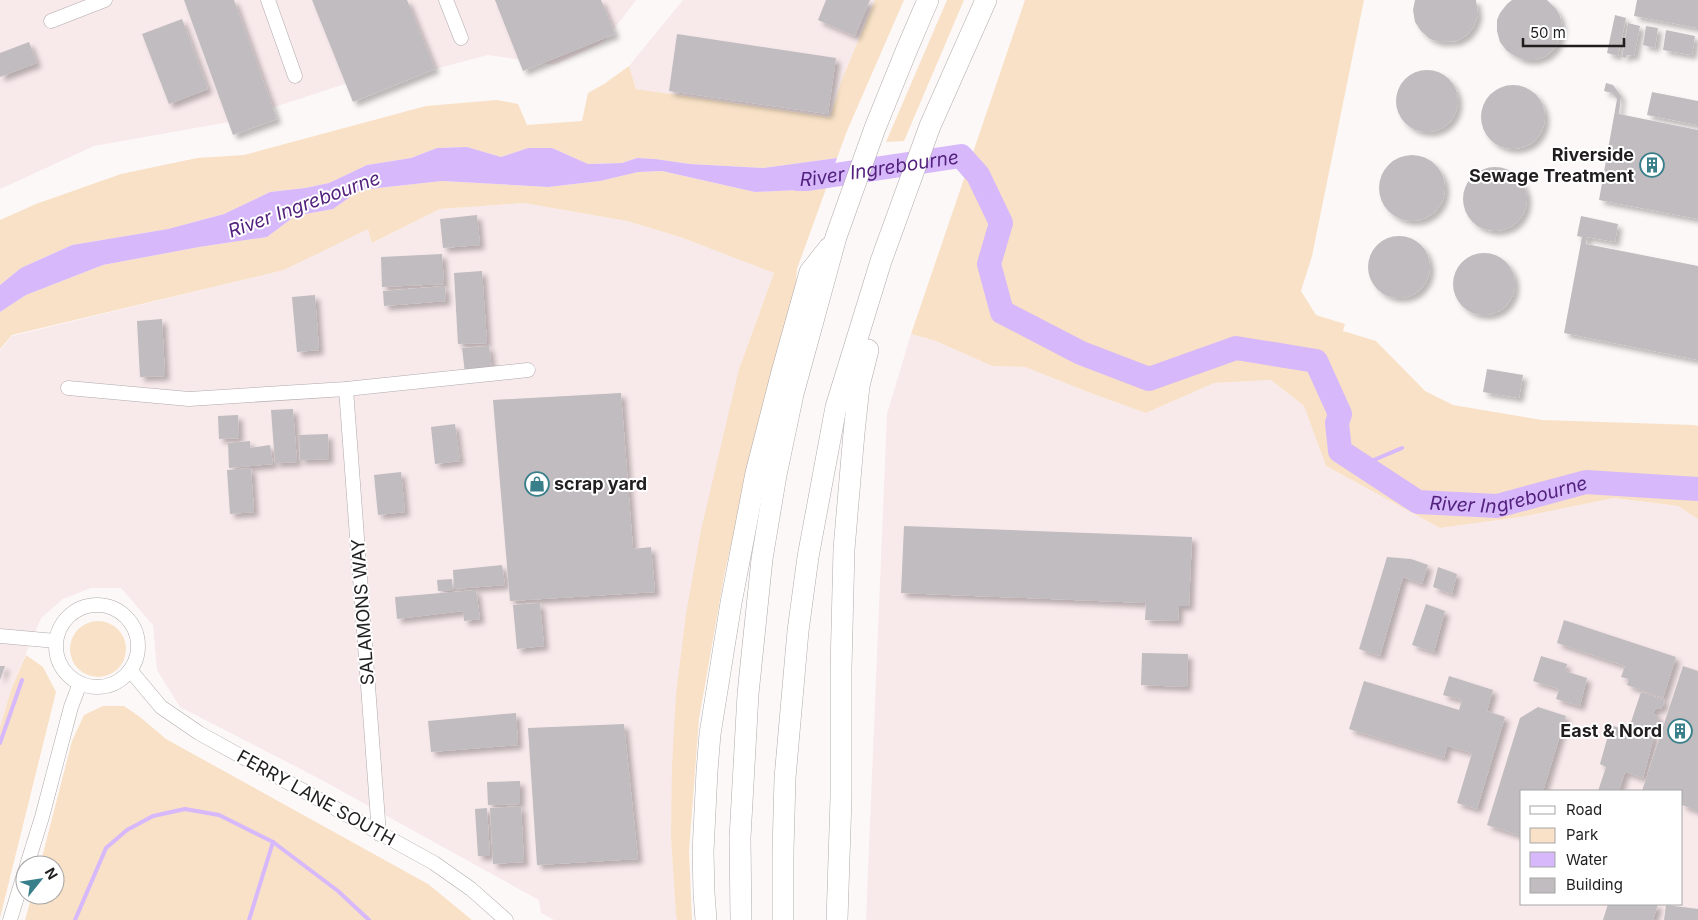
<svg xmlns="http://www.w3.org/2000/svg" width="1698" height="920" font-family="Inter,sans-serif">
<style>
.built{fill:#f8e9eb;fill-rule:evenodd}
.green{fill:#f8e1c6}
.water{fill:#d6b8fb}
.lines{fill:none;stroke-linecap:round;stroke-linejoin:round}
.stream{stroke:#d6b8fb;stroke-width:4}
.river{stroke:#d6b8fb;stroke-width:24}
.building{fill:#c0bcbf;filter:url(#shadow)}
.minor-casing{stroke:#b0aaab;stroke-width:15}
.highway-casing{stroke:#b0aaab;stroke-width:22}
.minor{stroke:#fff;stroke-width:14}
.highway{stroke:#fff;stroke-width:21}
.labels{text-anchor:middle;stroke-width:4;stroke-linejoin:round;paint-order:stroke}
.poi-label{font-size:18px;font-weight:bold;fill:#201e1e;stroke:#fff;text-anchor:end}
.street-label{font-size:18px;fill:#201e1e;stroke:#fff}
.water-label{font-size:19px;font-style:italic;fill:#53217e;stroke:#fff}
</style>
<defs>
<filter id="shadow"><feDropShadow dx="4.5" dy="4.5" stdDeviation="2.5" flood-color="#0004"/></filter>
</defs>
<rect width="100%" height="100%" fill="#fdf8f8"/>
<g class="built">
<polygon points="0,0 636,0 605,41 555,65 488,55 435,69 354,81 229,122 94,146 0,189"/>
<polygon points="683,0 875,0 841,82 830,117 636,89 629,66"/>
<polygon points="524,203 627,221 680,237 774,273 739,369 671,838 677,920 554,920 541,913 539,900 318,778 180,707 157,670 153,625 121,588 91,588 63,599 41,618 12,687 0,727 0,350 12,336 284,270 368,228 373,243 440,209"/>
<path d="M911,334L936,341L992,366L1025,367L1093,394L1146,413L1214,383L1271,380L1304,406L1326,466L1440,528L1521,517L1614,498L1678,506L1698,519V920H866L887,414ZM1522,791H1682V904H1522Z"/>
</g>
<g class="green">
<polygon points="875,0 904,0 847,131 837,158 763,168 690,164 655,159 637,158 622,163 588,164 552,148 528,148 501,157 467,147 437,148 411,158 367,165 329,183 305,188 270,192 224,214 168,229 72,245 21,268 0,285 0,220 36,204 121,174 197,158 244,155 426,106 497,100 518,104 527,125 582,121 588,93 604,84 629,66 636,89 830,117 841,82"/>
<polygon points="947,0 964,0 904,141 886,142"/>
<polygon points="1025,0 1364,0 1312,256 1301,291 1316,315 1345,324 1343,331 1376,341 1425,391 1453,405 1542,420 1694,425 1698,426 1698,519 1678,506 1614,498 1521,517 1440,528 1326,466 1304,406 1271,380 1214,383 1146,413 1093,394 1025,367 992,366 936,341 911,334"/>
<polygon points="662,171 755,192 817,189 827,186 797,269 795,293 765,396 725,571 699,719 689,851 692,920 677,920 676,914 671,838 672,766 676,694 686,614 701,530 739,369 774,273 680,237 627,221 524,203 440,209 372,243 368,229 284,270 12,335 0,349 0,312 26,295 103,265 199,247 267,237 295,216 333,209 360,190 442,181 548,187 600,181 638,172"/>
<circle cx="98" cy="649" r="28"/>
<polygon points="26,655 43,667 56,692 0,918 0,727 12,687"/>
<polygon points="103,706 124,706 140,717 166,739 428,884 472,920 25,920 32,895 55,895 55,865 40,865 72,741 84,715"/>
</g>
<polygon class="water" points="467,147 501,157 528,148 552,148 588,164 622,163 637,158 655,159 690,164 763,168 837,158 827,186 818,189 755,192 662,171 638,172 600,181 548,187 442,181 360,190 333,209 295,216 267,237 199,247 103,265 26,295 0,312 0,285 21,268 72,245 168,229 224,214 270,192 305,188 329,183 367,165 411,158 437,148"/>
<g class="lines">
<g class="stream">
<polyline points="1362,465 1402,448"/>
<polyline points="0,743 22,680"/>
<polyline points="75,920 106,848 127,830 153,816 185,809 219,815 273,842 338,891 369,920"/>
<polyline points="249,920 273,842"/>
</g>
<path class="river" id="s1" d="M798,179H808L961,156L978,175L1001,223L989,264L1002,312L1081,353L1149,379L1236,348L1316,361L1340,414L1337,423L1340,451L1418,502L1497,506L1586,482L1698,489"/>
</g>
<g class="building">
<polygon points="184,0 234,0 277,119 233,135"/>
<polygon points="312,0 407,0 435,69 353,102"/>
<polygon points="495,0 601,0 615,34 523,71"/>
<polygon points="826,0 870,0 855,36 818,20"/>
<polygon points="1415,0 1476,0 1478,15 1474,26 1467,35 1457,41 1440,42 1430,39 1421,31 1415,22 1413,10"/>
<polygon points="1512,0 1547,0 1556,9 1560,16 1562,27 1560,38 1555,48 1546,56 1535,60 1524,60 1517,57 1507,51 1500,42 1497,31 1497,20 1500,13 1507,4"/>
<polygon points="1637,0 1698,0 1698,28 1634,16"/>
<polygon points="1615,15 1626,18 1618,56 1607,53"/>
<polygon points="182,19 208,89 169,104 142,34"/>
<polygon points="1628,23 1640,26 1634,56 1627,55 1626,58 1622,57"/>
<polygon points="1646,26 1658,28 1655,48 1643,45"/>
<polygon points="1666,30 1695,36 1692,55 1663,50"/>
<polygon points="677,34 836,58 828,114 669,91"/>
<polygon points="29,42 37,63 0,77 0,53"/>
<circle cx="1427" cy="101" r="31"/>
<polygon points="1606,83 1613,85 1621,96 1619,114 1698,130 1698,219 1599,200 1617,99 1612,93 1604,91"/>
<circle cx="1513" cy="117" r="32"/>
<polygon points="1652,92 1698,101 1698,125 1647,115"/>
<circle cx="1412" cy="188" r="33"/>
<circle cx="1495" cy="199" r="32"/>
<polygon points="477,215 480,245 443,248 440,219"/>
<polygon points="1581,216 1618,224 1615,242 1587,237 1586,244 1698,266 1698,360 1564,333 1582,237 1577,236"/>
<circle cx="1399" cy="267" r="31"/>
<circle cx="1484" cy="284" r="31"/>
<polygon points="442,254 444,284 382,287 381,257"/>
<polygon points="482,271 487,343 458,344 454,273"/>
<polygon points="445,286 446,301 384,306 383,291"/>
<polygon points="315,295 319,350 297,352 292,297"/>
<polygon points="162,319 165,376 140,377 137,321"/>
<polygon points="489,346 492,370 465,373 462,348"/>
<polygon points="1487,369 1523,375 1519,398 1483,392"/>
<polygon points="621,393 633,549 651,547 655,592 510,601 493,400"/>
<polygon points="293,409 297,462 275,463 271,410"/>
<polygon points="238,415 239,438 219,439 218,416"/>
<polygon points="455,424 460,461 435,464 431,427"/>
<polygon points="328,434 329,459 300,460 299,435"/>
<polygon points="250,441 250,448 270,445 273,464 229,468 228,443"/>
<polygon points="251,468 254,512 230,514 227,470"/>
<polygon points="401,472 405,512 378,515 374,475"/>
<polygon points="904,526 1192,537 1189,606 1179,606 1178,621 1145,620 1146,603 901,593"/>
<polygon points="1387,557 1411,559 1428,565 1422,584 1403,577 1380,656 1359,649"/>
<polygon points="502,565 505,585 454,589 453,570"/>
<polygon points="1438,567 1457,574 1452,594 1433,587"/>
<polygon points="452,579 453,591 438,591 437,580"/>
<polygon points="476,590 480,619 464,621 463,611 397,619 395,597"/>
<polygon points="540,603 544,646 517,649 513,605"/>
<polygon points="1426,604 1445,611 1434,652 1412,645"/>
<polygon points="1564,620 1676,657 1663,698 1627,685 1629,679 1621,677 1625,666 1557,643"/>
<polygon points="1142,653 1188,654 1187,687 1141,685"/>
<polygon points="1541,656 1567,664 1565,671 1587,678 1580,706 1556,699 1559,689 1533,681"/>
<polygon points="0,666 5,666 0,680"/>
<polygon points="1683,666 1698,671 1698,811 1682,805 1682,791 1642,791"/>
<polygon points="1449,676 1493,690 1487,711 1505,717 1477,809 1457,803 1472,753 1447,746 1444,758 1349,729 1364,681 1459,710 1462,700 1443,695"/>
<polygon points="1641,692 1665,700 1661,709 1656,708 1653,714 1659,716 1652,736 1654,737 1643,778 1625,772 1619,791 1598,791 1606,767 1600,764 1611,725 1628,731"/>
<polygon points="1538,707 1566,716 1543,791 1522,791 1522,836 1487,825 1520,718"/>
<polygon points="516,713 518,745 431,752 428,721"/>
<polygon points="624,724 638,859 537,865 528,728"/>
<polygon points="520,781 520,804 488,805 487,782"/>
<polygon points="521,806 524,862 493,864 490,808"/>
<polygon points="487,808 490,856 478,856 475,809"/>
<polygon points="1608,904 1658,904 1653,920 1603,920"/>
<polygon points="1666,905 1698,909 1698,920 1664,920"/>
</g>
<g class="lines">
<g class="minor-casing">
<g id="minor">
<polyline points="268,0 295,76"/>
<polyline points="446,0 461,38"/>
<polyline points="51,21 105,0"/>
<polyline points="68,388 189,399 346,389 528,370"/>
<polyline points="346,389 379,834"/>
<circle cx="97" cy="646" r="41"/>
<polyline points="0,636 56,641"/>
<polyline points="130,670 161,707 199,733 434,863 471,889 506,920"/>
<polyline points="27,865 42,817 71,707 80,683"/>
<polyline points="10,920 25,871"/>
</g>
</g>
<g class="highway-casing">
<g id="highway">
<polyline points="706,920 704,893 703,852 707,771 710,734 731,603 756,473 782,372 810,272 829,248"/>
<polyline points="741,920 740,838 748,694 762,559 776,475 793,394 836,237 875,128 907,49 928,0"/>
<polyline points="783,920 783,851 785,778 798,631 808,557 836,407 881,261 930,126 986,0"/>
<polyline points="837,920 841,798 841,668 844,549 854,433 859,386 868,350"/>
</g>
</g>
<use href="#minor" class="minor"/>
<use href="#highway" class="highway"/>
</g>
<defs>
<g id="building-ring" transform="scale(1.25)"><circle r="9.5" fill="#fff" stroke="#397f8a" stroke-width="1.5"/><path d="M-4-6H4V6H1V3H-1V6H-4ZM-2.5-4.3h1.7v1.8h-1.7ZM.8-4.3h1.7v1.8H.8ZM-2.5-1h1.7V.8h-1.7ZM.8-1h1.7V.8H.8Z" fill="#397f8a"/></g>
<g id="shop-ring" transform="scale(1.25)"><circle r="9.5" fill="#fff" stroke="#397f8a" stroke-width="1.5"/><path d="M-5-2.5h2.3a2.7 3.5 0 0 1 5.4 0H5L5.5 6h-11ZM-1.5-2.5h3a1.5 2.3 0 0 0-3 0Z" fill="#397f8a"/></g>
</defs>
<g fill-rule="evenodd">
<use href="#building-ring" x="1652" y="165"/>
<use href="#shop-ring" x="537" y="484"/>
<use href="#building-ring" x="1680" y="731"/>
</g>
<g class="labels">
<g class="poi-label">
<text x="1634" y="161">Riverside<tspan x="1634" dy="21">Sewage Treatment</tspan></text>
<text x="554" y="490" text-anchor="start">scrap yard</text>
<text x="1662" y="737">East &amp; Nord</text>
</g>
<g class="street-label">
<text transform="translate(363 612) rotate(-94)" y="6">SALAMONS WAY</text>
<text transform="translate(316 798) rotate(29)" y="6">FERRY LANE SOUTH</text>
</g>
<g class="water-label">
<text dy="7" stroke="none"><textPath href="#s1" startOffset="82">River Ingrebourne</textPath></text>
<text transform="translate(304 204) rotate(-20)" y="7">River Ingrebourne</text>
<text dy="7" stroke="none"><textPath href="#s1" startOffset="952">River Ingrebourne</textPath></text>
</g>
</g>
<rect x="1520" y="790" width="162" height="115" fill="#ffffff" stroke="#a6a5a5"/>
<rect x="1530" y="806" width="25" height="8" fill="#ffffff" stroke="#a6a5a5"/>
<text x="1566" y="815" font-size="15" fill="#201e1e">Road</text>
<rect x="1530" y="828" width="25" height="15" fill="#f8e1c6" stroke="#a6a5a5"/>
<text x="1566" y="840" font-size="15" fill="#201e1e">Park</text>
<rect x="1530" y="852" width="25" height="15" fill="#d6b8fb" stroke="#a6a5a5"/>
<text x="1566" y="865" font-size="15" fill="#201e1e">Water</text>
<rect x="1530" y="878" width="25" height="15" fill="#c0bcbf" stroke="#a6a5a5"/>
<text x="1566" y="890" font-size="15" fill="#201e1e">Building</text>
<g transform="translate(40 880) rotate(60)"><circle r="24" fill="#ffffff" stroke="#a6a5a5"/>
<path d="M0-4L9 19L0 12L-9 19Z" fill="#397f8a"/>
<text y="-8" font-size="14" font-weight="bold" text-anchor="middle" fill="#201e1e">N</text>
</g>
<path d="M1523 38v8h101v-8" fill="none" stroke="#201e1e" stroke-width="2.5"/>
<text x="1530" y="38" font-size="15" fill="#201e1e" stroke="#ffffff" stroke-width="4" paint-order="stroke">50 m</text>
</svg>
